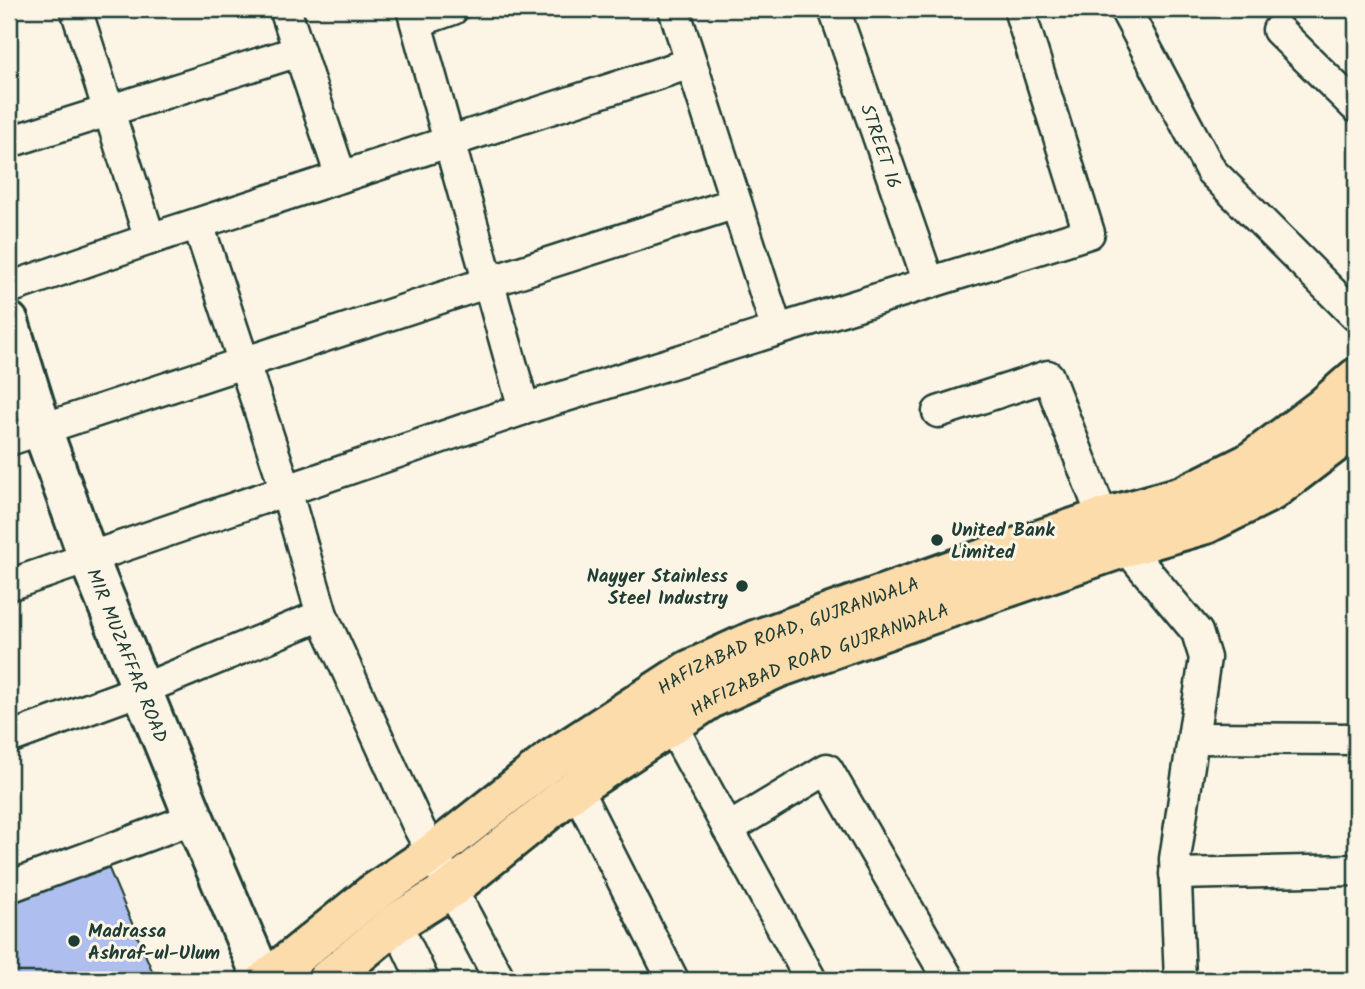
<svg xmlns="http://www.w3.org/2000/svg" width="1365" height="989" font-family="Kalam,sans-serif">
<style>
.building{fill:#aebfef;stroke:#1f3d34;stroke-width:2}
.lines{fill:none;stroke-linecap:round;stroke-linejoin:round}
.street-casing{stroke:#1f3d34;stroke-width:35}
.secondary-casing{stroke:#1f3d34;stroke-width:44}
.primary-casing{stroke:#1f3d34;stroke-width:44}
.street{stroke:#fcf5e5;stroke-width:30}
.secondary{stroke:#fcf5e5;stroke-width:38}
.primary{stroke:#fddcac;stroke-width:38}
.poi-dot{fill:#1f3d34;stroke:#fcf5e5;stroke-width:2.5}
.labels{text-anchor:middle;stroke-width:6;stroke-linejoin:round;paint-order:stroke}
.street-label{font-size:19px;fill:#1f3d34;stroke:#fcf5e5}
.poi-label{font-size:19px;font-weight:bold;fill:#1f3d34;stroke:#fcf5e5;text-anchor:start}
</style>
<rect width="100%" height="100%" fill="#fcf5e5"/>
<filter id="ink" filterUnits="userSpaceOnUse"><feTurbulence type="fractalNoise" baseFrequency=".0143" numOctaves="2"/><feDisplacementMap in="SourceGraphic" scale="14" xChannelSelector="R" yChannelSelector="G"/><feConvolveMatrix kernelMatrix="1 2 1 2 8 2 1 2 1" color-interpolation-filters="sRGB"/></filter>
<g filter="url(#ink)">
<polygon class="building" points="107,864 156,980 9,980 9,901"/>
<g class="lines">
<g class="street-casing">
<g id="street">
<polyline points="76,9 150,239"/>
<polyline points="285,9 341,177"/>
<polyline points="412,9 524,409"/>
<polyline points="674,9 777,330"/>
<path id="s1" d="M834,9L929,283"/>
<polyline points="1125,9 1211,171 1356,316"/>
<polyline points="416,22 453,9"/>
<polyline points="1278,30 1356,107"/>
<polyline points="9,142 299,51"/>
<polyline points="198,224 286,490 322,615 419,828 500,980"/>
<polyline points="9,288 150,239 691,63"/>
<polyline points="938,412 1048,376 1103,518"/>
<polyline points="9,440 489,282 736,203"/>
<polyline points="1126,547 1197,632 1205,658 1175,859 1180,980"/>
<polyline points="9,585 524,409 1089,233 1019,9"/>
<polyline points="672,726 811,980"/>
<polyline points="9,738 143,689 322,615"/>
<polyline points="1194,738 1356,739"/>
<polyline points="576,788 673,980"/>
<polyline points="728,829 827,769 949,980"/>
<polyline points="1175,874 1356,870"/>
<polyline points="9,887 194,818"/>
<polyline points="396,923 423,980"/>
</g>
</g>
<g class="secondary-casing">
<g id="secondary">
<path id="s2" d="M9,322L42,429L88,557L194,818L263,980"/>
</g>
</g>
<g class="primary-casing">
<g id="primary">
<path id="s3" d="M266,980L372,894L433,853L552,759L689,670L755,640L980,560L1103,518L1182,496L1249,463L1322,408L1356,378"/>
<path id="s4" d="M327,980L396,923L452,888L576,788L712,698L778,668L1003,589L1126,547L1206,524L1272,491L1356,427"/>
</g>
</g>
<use href="#street" class="street"/>
<use href="#secondary" class="secondary"/>
<use href="#primary" class="primary"/>
</g>
</g>
<g class="poi-dot">
<circle cx="937" cy="540" r="7"/>
<circle cx="742" cy="586" r="7"/>
<circle cx="74" cy="941" r="7"/>
</g>
<g class="labels">
<g class="street-label">
<text dy="7" stroke="none"><textPath href="#s1" startOffset="145">STREET 16</textPath></text>
<text dy="7" stroke="none"><textPath href="#s3" startOffset="630">HAFIZABAD ROAD, GUJRANWALA</textPath></text>
<text dy="7" stroke="none"><textPath href="#s2" startOffset="354">MIR MUZAFFAR ROAD</textPath></text>
<text dy="7" stroke="none"><textPath href="#s4" startOffset="592">HAFIZABAD ROAD GUJRANWALA</textPath></text>
</g>
<g class="poi-label">
<text x="951" y="536">United Bank<tspan x="951" dy="22">Limited</tspan></text>
<text x="728" y="582" text-anchor="end">Nayyer Stainless<tspan x="728" dy="22">Steel Industry</tspan></text>
<text x="88" y="937">Madrassa<tspan x="88" dy="22">Ashraf-ul-Ulum</tspan></text>
</g>
</g>
<rect width="1365" height="989" fill="none" stroke="#fcf5e5" stroke-width="35"/>
<rect x="18" y="18" width="1330" height="954" fill="none" stroke="#1f3d34" stroke-width="2.5" filter="url(#ink)"/>
</svg>
